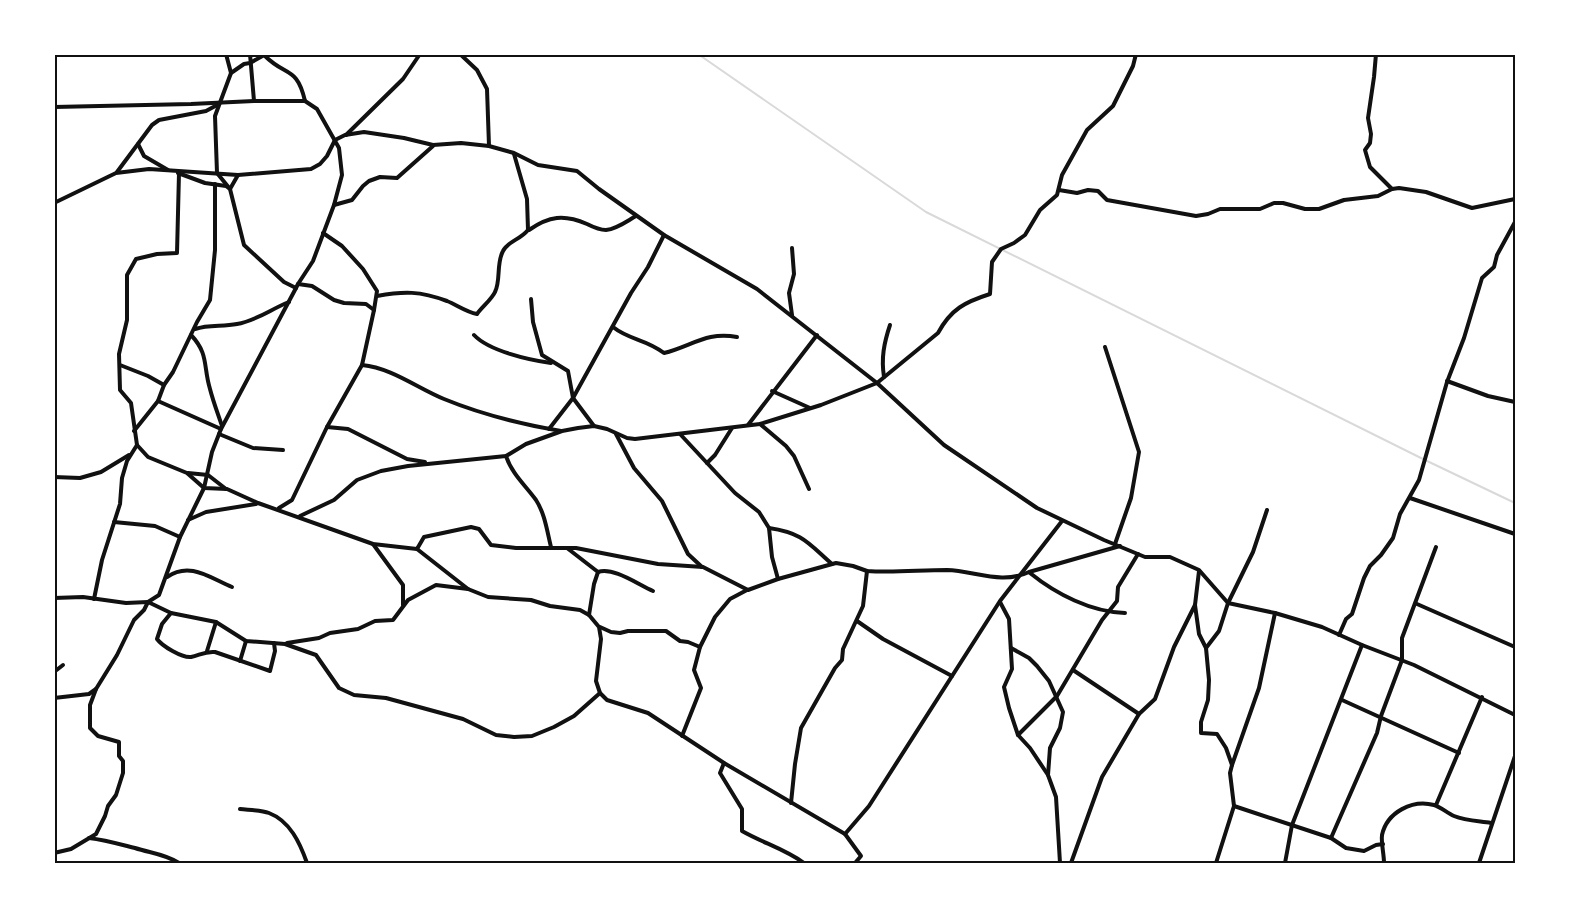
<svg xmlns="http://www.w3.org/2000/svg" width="1569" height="917" font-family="Arial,sans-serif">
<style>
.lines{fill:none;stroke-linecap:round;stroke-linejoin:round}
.stream{stroke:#d9d9d9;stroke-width:2}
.minor{stroke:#111;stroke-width:4}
.neatline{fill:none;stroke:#111;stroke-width:2}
</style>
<rect width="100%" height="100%" fill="#fff"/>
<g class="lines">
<polyline class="stream" points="698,54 926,212 1425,460 1515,503"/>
<g class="minor">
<polyline points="226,54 231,73"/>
<polyline points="250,54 254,101 305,101 317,109 339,148 342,175 334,205 313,261 298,284"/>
<polyline points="460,54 477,70 487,89 489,146"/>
<polyline points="1376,54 1374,77 1368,118 1371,134 1370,143 1365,150 1370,167 1392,189"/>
<path d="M265,56C286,77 297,66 305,101"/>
<polyline points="54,107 191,104 254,101"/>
<polyline points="346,135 403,79 420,54"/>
<polyline points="138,144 144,156 168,170"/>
<polyline points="117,172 152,125 159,120 206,111 219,104"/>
<polyline points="178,173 205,183 226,186 230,189 244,245 284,282 296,288 298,284 312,286 334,300 344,303 366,304 374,310"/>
<path d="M179,173L177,253L157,254L136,259L127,275V320L119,354L120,390L131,403L137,445L148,457L187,473L204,488L227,489L258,503L373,544L417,549L424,537L471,527L479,529L491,545L516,548H576L658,564L703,567L748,590L778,579L836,563L853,566L867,571C893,573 920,570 947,570C975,571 1002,585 1029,572L1120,546"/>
<polyline points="238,175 230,189 217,173 215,116 231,73 244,64 250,63 266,54"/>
<polyline points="1059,190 1077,193 1088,190 1098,191 1107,200 1196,216 1208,214 1220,209 1260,209 1274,203 1283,203 1305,209 1319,209 1344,200 1378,196 1392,189 1399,188 1426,192 1472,208 1515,199"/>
<polyline points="54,203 116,173 149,169 238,175 311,169 320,164 327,156 335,140 345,135 364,132 404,138 433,145 461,143 489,146 514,153 538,165 577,171 599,189 664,235 757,289 877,383 944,445 1037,508 1104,540 1145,557 1170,557 1199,570 1228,603 1275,613 1322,627 1362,645 1414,665 1515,715"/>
<polyline points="334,205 352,200 363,186 369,181 380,177 397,178 433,146"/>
<path d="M529,230C549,216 564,214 587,224C593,227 599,230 606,230C617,229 627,221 636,216"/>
<path d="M377,296C404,291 420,291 447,301C457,305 466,312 477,314C482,307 492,299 495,292C501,280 496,264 503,251C508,241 520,240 528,230L527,199L514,154"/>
<polyline points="531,299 533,322 542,355 568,371 573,398 594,426"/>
<polyline points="792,315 789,293 794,274 792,248"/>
<path d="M613,327C629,340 646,339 664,353C692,346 707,331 737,337"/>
<path d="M195,329C209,324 222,327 237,324C256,321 271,309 289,302"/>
<path d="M191,335C209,354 203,366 210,389C213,401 218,414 222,426"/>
<path d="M474,335C489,351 529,360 551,363"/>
<polyline points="1105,347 1139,452 1131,498 1115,544"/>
<polyline points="120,365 148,376 164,385"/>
<path d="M362,365C392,368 417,388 444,399C483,415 520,424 561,431"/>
<path d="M884,377C881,358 884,343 890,325"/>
<polyline points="1447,381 1488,396 1515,402"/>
<polyline points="772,391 810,408"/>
<polyline points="158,401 221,429"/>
<polyline points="760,424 786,446 794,456 809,489"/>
<polyline points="748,425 817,335"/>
<polyline points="327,427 348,429 407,459 425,462"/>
<polyline points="549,429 573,398 631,293 648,267 664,235"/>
<polyline points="134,431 158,401 164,385 173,372 197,322 210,300 215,250 215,184"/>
<polyline points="219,434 253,448 283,450"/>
<polyline points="616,434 634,468 662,501 688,554 702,567"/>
<polyline points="680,434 735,493 759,512 769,528 772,557 778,579"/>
<path d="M506,456C512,474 525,485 536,500C545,514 547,531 551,547"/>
<polyline points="707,463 715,455 732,428"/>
<polyline points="188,473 208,475 226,489"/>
<polyline points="54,477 80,478 101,472 129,455"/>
<polyline points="1410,498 1515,534"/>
<polyline points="279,508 292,500 327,427 362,365 374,310 377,291 363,269 342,246 323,233"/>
<path d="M300,516L334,500L357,480L381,471L408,466L506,456L526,444L562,431L578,428L594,426L607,429L627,438L635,439L760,424L821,405L877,383L938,333C951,309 965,302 990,294L992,262L1001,249L1014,243L1025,235L1040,210L1057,195L1062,175L1087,130L1113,106L1133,66L1136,54"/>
<polyline points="188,520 206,512 256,504"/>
<polyline points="114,522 155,526 180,537"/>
<path d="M769,528C803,533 808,543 832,564"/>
<polyline points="373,544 403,585 403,605"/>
<polyline points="567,548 598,572 594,584 589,615"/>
<polyline points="417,549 468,589 488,597 531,600 550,606 580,610 589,615 599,627 601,639 596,681 600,693 607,700 648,713 724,763 845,834 869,806 1000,601 1062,521"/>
<polyline points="1199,571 1195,605 1199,634 1206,648 1209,680 1208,700 1201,722 1201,733 1217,734 1226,748 1232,765"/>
<path d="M598,572C614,567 637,584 653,591"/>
<path d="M1030,573C1056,594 1091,612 1125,613"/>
<path d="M167,577C190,561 210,578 232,587"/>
<polyline points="54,598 83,597 126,603 148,602 171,613 216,622 246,641 285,644 316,655 339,688 354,695 386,698 463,719 496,735 514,737 532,736 554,727 574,716 600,693"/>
<polyline points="94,599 102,560 120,504 122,478 127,461 137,445"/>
<polyline points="1000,602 1009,619 1012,669 1004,687 1009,708 1018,735 1030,748 1048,775 1056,797 1060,863"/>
<polyline points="1417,604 1515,647"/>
<path d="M171,613L162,624L157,639C162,646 182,658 191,657C200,655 205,651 215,652L270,671L275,651L274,643"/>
<polyline points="857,621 883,639 952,676"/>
<polyline points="600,627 611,632 620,633 628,631 666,631 680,641 688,642 700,647"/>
<polyline points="1339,635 1346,619 1352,614 1364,578 1370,566 1381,555 1393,538 1400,514 1419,480 1447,382 1464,338 1482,278 1494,267 1497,255 1515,222"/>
<polyline points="287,643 319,638 330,633 358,629 375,621 393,620 408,600 436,585 468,589"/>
<polyline points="1011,648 1029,658 1037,666 1049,681 1063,712 1060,728 1050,748 1048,775"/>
<polyline points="1206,648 1219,631 1228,603 1253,552 1267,510"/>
<polyline points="207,651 216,622"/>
<polyline points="240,661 246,641"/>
<polyline points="1073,670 1139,714"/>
<polyline points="54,672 63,665"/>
<polyline points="54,698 89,694 96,689 117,655 134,620 144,610 148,602 159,595 180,537 204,488 212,452 221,429 296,288"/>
<polyline points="1342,700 1459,753"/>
<polyline points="1018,735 1057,696 1102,620 1117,601 1118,587 1138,554"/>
<polyline points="682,736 701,688 694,670 700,647 715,617 730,599 747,590"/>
<path d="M724,763L720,773L742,809V831C763,843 785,849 804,863"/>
<polyline points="791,803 795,764 801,728 835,668 842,660 843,649 863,606 867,571"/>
<polyline points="1436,805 1482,697"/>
<polyline points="1234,806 1331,838 1346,848 1364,851 1376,845 1383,844"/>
<path d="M240,809C249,810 261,810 269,813C290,821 300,843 307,863"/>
<polyline points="845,834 861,856 855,863"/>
<path d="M89,838C105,840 119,844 135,848C150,853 165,854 179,863"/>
<polyline points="1331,838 1377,733 1381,716 1402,660 1402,638 1436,547"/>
<polyline points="54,853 71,849 96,834 105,816 108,806 116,795 123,773 123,761 119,756 119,742 98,736 90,728 90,705 96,689"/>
<polyline points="214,863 219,863"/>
<polyline points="1071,863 1102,777 1139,714 1155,699 1174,647 1195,605"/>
<polyline points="1216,863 1234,806 1230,773 1232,765 1259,688 1275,613"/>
<polyline points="1285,863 1292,825 1362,645"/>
<path d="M1384,863C1384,854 1381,843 1382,835C1387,812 1413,799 1434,805C1441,807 1447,813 1454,816C1466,821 1479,821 1491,823"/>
<polyline points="1479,863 1515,756"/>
</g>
</g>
<rect width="1569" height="917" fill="none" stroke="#ffffff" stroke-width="111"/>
<rect x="56" y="56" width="1458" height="806" class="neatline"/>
</svg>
